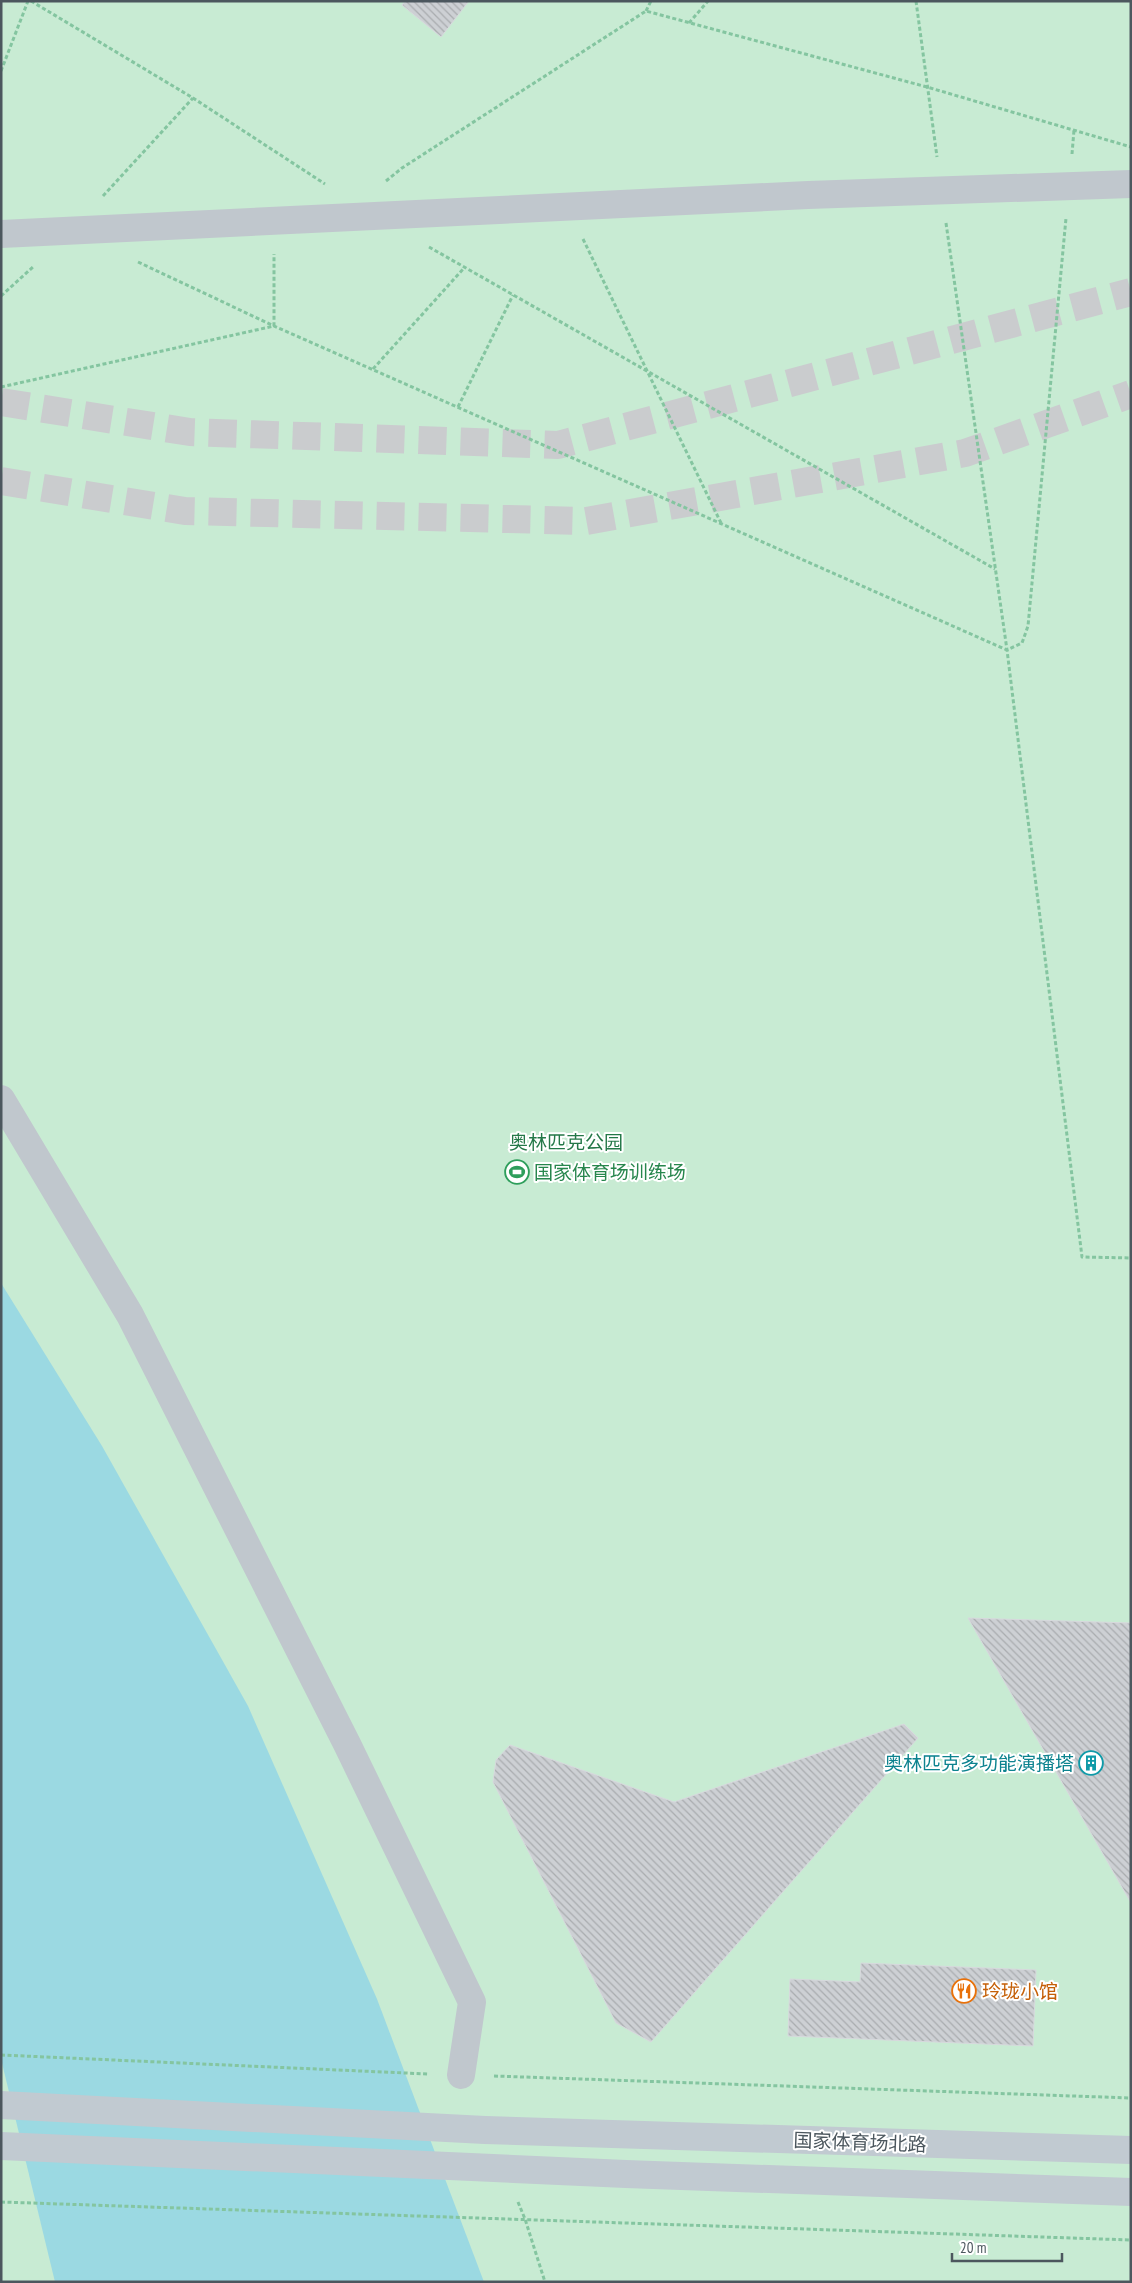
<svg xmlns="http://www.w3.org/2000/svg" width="1132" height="2283" font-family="'PT Sans Narrow','Noto Sans SC',sans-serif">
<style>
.park{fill:#c8ebd3}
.water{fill:#9bd9e2}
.building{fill:url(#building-back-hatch);stroke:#d7d9dd}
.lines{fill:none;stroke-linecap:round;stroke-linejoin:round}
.secondary-tunnel{stroke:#caccce;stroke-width:28;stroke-dasharray:28 14;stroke-linecap:butt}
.path{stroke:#84c5a0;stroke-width:3;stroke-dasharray:4 2.5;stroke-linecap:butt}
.street{stroke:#c0c7cd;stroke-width:28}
.secondary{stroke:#c1cad1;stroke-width:28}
.labels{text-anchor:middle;stroke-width:4;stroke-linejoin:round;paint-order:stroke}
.park-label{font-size:19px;fill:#247848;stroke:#fff}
.leisure-label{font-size:19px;fill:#27864d;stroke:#fff;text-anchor:start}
.culture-label{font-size:19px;fill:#0d838f;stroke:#fff;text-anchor:end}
.food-label{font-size:19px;fill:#c56008;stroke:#fff;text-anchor:start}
.street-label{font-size:19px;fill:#4c575e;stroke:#fff}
</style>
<defs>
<pattern id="building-back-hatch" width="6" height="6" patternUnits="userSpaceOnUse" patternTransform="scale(1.25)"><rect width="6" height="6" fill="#cdd0d4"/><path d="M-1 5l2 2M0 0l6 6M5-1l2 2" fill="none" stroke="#a9acaf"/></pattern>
</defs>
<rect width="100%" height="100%" fill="#f4f3f3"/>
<rect class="park" x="1" y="1" width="1130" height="2281"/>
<polygon class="water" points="1,1283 102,1446 248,1706 377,1999 484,2282 55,2282 1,2059"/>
<g class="building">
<polygon points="405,1 469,1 441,37 402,5"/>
<polygon points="968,1618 1131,1623 1131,1903"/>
<polygon points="904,1724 918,1738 651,2042 616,2023 493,1782 496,1760 510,1745 674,1802"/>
<polygon points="861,1963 1036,1970 1033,2046 788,2036 790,1979 860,1982"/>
</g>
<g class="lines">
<g class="secondary-tunnel">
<polyline points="1,402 190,432 558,445 1131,292"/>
<polyline points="1,481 185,511 586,521 965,453 1131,394"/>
</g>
<g class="path">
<polyline points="31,1 193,98 325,184"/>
<polyline points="916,1 937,157"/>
<polyline points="646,11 651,1"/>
<polyline points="689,23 708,1"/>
<polyline points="1,71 28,1"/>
<polyline points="1072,154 1074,130"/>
<polyline points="386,181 402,168 646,11 927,87 1131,147"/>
<polyline points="103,196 193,98"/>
<polyline points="946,223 1007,650 1082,1257 1131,1258"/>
<polyline points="583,239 721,523"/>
<polyline points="429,247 995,569"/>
<polyline points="138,262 274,326 1007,650 1022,643 1028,626 1066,218"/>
<polyline points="1,296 34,266"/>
<polyline points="373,369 464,268"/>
<polyline points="1,387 274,326 274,254"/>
<polyline points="458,407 513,295"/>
<polyline points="1,2055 428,2074"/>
<polyline points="494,2076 1131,2098"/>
<polyline points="1,2202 1131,2240"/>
<polyline points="518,2202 525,2219 545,2282"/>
</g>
<g class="street">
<polyline points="1,234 808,195 1131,184"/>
<polyline points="1,1099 130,1315 347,1744 472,2002 461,2075"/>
</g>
<g class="secondary">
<polyline points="1,2105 485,2130 1131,2150"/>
<polyline points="1,2146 626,2174 1131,2192"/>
</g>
</g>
<defs>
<g id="stadium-ring" transform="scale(1.25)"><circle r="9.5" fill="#fff" stroke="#2e9e5b" stroke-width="1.5"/><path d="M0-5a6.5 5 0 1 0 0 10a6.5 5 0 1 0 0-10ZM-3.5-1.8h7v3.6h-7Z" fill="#2e9e5b"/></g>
<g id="building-ring" transform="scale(1.25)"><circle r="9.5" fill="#fff" stroke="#0f9aa8" stroke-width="1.5"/><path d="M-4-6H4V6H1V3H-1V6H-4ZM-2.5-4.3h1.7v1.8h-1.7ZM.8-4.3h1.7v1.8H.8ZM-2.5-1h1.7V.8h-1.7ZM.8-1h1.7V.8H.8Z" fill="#0f9aa8"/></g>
<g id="restaurant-ring" transform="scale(1.25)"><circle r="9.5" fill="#fff" stroke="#e8710a" stroke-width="1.5"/><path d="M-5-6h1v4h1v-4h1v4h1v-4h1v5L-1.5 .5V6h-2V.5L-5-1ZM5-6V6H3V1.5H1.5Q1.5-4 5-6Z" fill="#e8710a"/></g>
</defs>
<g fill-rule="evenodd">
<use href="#stadium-ring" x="517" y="1172"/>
<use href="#building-ring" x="1091" y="1763"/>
<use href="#restaurant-ring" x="964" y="1991"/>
</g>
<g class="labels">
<g class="park-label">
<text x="566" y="1149">奥林匹克公园</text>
</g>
<g class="leisure-label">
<text x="534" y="1179">国家体育场训练场</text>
</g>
<g class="culture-label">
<text x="1074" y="1770">奥林匹克多功能演播塔</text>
</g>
<g class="food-label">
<text x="982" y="1998">玲珑小馆</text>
</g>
<g class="street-label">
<text transform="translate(860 2142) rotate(2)" y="7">国家体育场北路</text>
</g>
</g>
<rect width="1132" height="2283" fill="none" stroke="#4c575e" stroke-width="5"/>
<path d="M952 2253v8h110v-8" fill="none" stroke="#4c575e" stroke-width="2.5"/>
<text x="960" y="2253" font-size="15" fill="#4c575e" stroke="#ffffff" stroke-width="4" paint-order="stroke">20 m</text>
</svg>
